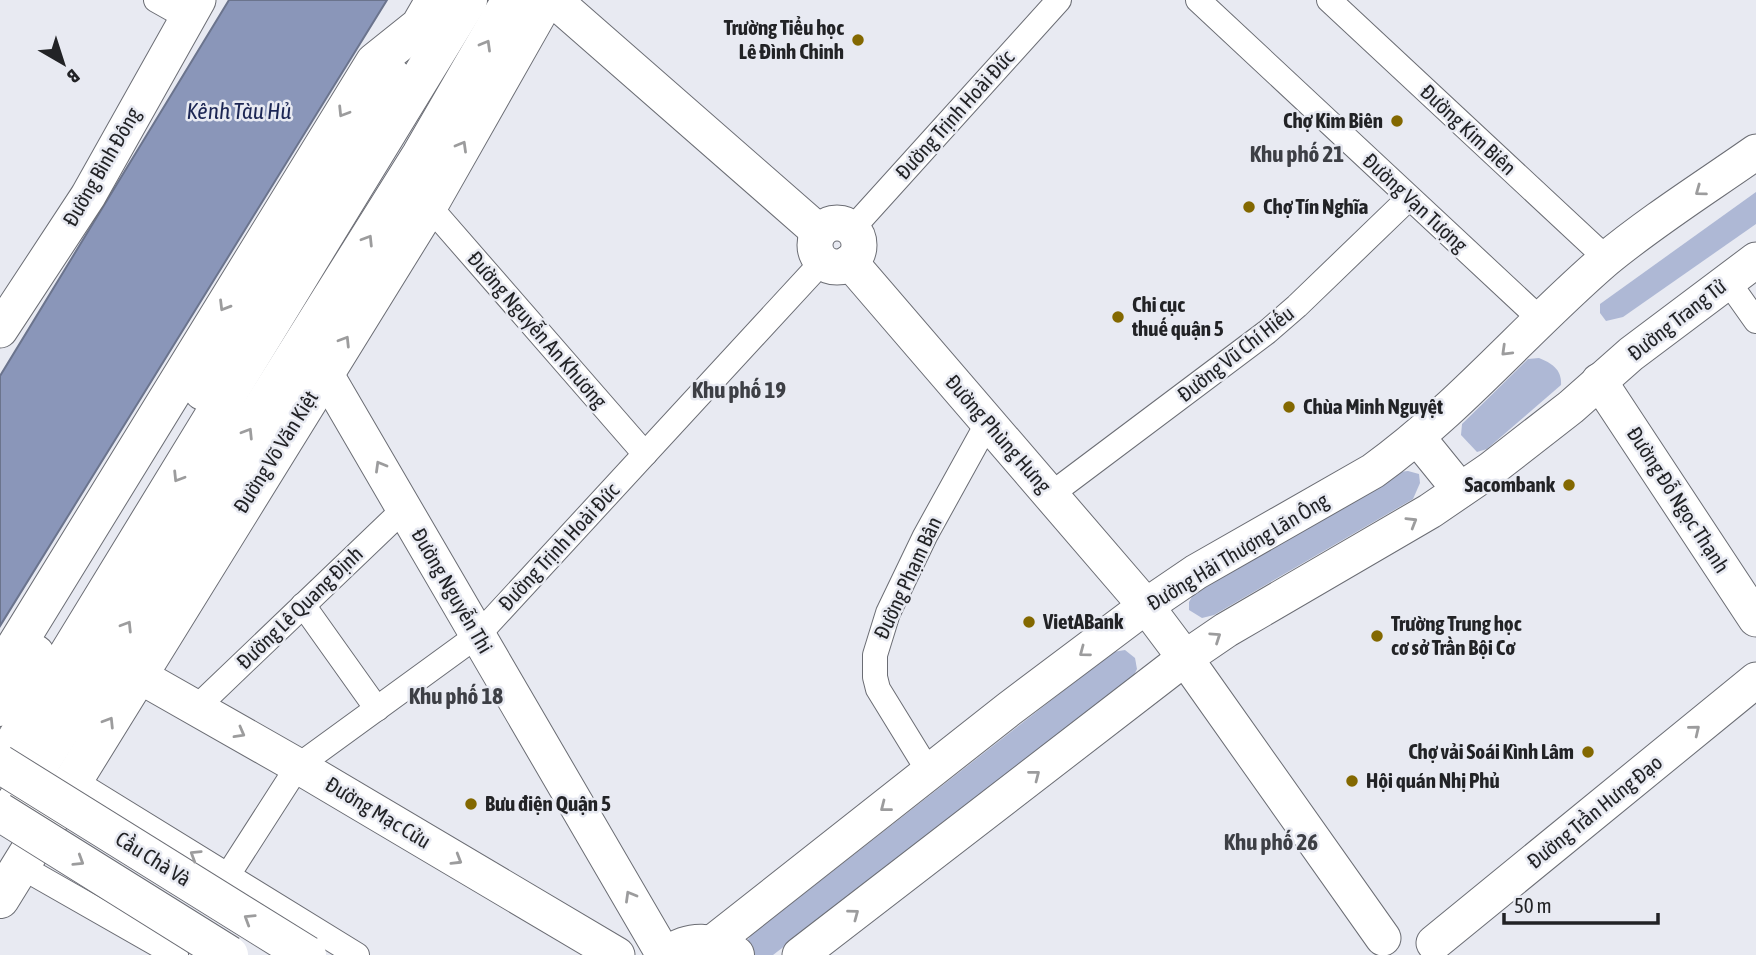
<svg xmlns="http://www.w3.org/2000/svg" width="1756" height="955" font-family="'Asap Condensed',sans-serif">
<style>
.green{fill:#aeb8d5}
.water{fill:#8a96b9;stroke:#6b748d;stroke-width:2}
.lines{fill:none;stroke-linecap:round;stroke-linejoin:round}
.street-casing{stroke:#6b6d74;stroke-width:26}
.secondary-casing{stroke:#6b6d74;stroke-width:37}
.primary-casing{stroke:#6b6d74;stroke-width:40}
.highway-casing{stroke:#6b6d74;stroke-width:40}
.street{stroke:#fff;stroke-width:24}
.secondary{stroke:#fff;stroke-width:35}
.primary{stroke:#fff;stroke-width:38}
.highway{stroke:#fff;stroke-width:38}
.primary-bridge-casing{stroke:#6b6d74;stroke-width:40;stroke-linecap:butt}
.primary-bridge{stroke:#fff;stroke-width:38}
.oneway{stroke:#9c9c9d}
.poi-dot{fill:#836800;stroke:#e8eaf2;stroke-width:2.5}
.labels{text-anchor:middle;stroke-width:5;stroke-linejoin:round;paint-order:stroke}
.poi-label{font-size:21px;font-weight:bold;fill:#222326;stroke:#e8eaf2;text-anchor:start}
.street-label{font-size:21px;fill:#222326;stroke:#e8eaf2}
.water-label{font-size:23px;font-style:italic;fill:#1c2654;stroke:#e8eaf2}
.neighbourhood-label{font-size:23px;font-weight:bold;fill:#3d3f45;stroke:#e8eaf2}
</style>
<rect width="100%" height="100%" fill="#e8eaf2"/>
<g class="green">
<polygon points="1756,192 1756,224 1623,317 1606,321 1600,313 1600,304"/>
<path d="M1539,358C1552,363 1562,370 1561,385L1487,449L1477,452L1461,435L1462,424L1528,359Z"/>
<polygon points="1408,471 1419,474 1420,483 1413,499 1214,615 1202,618 1189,610 1189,602 1194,593 1399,472"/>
<polygon points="1125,650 1135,658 1137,669 1132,679 773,955 747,955 744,945 751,935 1113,652"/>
</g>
<polygon class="water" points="229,0 387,0 0,626 0,376"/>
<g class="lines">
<g class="street-casing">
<g id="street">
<polyline points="156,0 188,18"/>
<polyline points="1198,0 1540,319"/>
<polyline points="1329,0 1607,259"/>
<polyline points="428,205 645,454"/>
<polyline points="852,229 1059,0"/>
<polyline points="1727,280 1756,321"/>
<polyline points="1050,495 1267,332 1297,306 1409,198"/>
<polyline points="303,605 377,709"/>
<polyline points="195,709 404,509"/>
<polyline points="929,772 878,689 875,677 875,655 888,613 925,536 988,422"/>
<polyline points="73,780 357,955"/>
<polyline points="20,866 176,955"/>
<polyline points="228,875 298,766 478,635 822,262"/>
</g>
</g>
<g class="secondary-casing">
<g id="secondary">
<polyline points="554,0 819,232"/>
<circle cx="837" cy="245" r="22"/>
<polyline points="850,262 1146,606 1185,658 1383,938"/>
<polyline points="0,330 88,196 198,0"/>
<polyline points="325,373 664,955"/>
<polyline points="1599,381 1756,619"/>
<polyline points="1417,437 1460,490"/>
<polyline points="138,675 298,766 617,955"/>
<polyline points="1434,943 1756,680"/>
<path d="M711,944L1009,709L1146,606L1196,572L1373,471C1458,410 1526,328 1605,260C1652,221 1706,187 1756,152"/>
<polyline points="800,955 1185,658 1226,630 1430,511 1490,470 1571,407 1631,354 1756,260"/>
</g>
</g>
<g class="primary-casing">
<g id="primary">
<polyline points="203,391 339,177 392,77"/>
<polyline points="0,672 375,62 420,26 435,0"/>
<polyline points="0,707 35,654"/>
<polyline points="0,899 423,215 545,0"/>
<path d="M669,955C690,939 713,941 735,955"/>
</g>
</g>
<g class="highway-casing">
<g id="highway">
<polyline points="0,766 468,0"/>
<polyline points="10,811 421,155 511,0"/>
</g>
</g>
<use href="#street" class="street"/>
<use href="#secondary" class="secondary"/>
<use href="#primary" class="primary"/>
<use href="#highway" class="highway"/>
<g class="primary-bridge-casing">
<g id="primary-bridge">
<polyline points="0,764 307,955"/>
<polyline points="0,812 229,955"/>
</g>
</g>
<use href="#primary-bridge" class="primary-bridge"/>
</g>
<defs><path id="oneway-chevron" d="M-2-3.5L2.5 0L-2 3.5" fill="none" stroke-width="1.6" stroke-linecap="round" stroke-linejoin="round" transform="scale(1.75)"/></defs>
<g class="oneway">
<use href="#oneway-chevron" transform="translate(486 45) rotate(-60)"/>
<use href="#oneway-chevron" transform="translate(343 112) rotate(122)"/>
<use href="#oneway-chevron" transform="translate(462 146) rotate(-60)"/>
<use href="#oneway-chevron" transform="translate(1700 191) rotate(144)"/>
<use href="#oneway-chevron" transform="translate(368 240) rotate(-58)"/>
<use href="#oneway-chevron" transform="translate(224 306) rotate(121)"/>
<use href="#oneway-chevron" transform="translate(345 341) rotate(-58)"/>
<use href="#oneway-chevron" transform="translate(1506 351) rotate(136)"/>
<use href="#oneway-chevron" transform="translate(248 433) rotate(-58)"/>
<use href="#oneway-chevron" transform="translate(380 466) rotate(-120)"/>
<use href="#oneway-chevron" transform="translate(178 477) rotate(122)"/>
<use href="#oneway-chevron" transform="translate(1412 522) rotate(-31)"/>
<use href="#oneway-chevron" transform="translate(127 626) rotate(-58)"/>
<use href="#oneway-chevron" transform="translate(1216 637) rotate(-34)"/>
<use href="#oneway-chevron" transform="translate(1084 652) rotate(143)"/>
<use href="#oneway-chevron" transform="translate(109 722) rotate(-58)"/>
<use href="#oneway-chevron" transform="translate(1695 730) rotate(-39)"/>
<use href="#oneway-chevron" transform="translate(240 733) rotate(29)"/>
<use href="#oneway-chevron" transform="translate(1035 775) rotate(-38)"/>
<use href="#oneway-chevron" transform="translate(885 807) rotate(142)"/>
<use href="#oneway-chevron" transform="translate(195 855) rotate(-148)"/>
<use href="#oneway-chevron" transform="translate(457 860) rotate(31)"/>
<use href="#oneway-chevron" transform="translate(79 861) rotate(32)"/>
<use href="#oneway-chevron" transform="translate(630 896) rotate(-120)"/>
<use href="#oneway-chevron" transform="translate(854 914) rotate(-37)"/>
<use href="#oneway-chevron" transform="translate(249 919) rotate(-148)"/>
</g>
<g class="poi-dot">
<circle cx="858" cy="40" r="7"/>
<circle cx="1397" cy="121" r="7"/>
<circle cx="1249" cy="207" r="7"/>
<circle cx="1118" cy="317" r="7"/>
<circle cx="1289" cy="407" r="7"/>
<circle cx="1569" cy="485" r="7"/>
<circle cx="1029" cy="622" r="7"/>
<circle cx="1377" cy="636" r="7"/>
<circle cx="1588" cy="752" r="7"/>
<circle cx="1352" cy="781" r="7"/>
<circle cx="471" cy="804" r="7"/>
</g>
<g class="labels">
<g class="poi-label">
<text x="844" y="35" text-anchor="end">Trường Tiểu học<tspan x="844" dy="24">Lê Đình Chinh</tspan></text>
<text x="1383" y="128" text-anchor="end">Chợ Kim Biên</text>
<text x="1263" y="214">Chợ Tín Nghĩa</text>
<text x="1132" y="312">Chi cục<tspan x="1132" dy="24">thuế quận 5</tspan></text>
<text x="1303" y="414">Chùa Minh Nguyệt</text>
<text x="1555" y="492" text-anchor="end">Sacombank</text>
<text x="1043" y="629">VietABank</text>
<text x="1391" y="631">Trường Trung học<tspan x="1391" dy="24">cơ sở Trần Bội Cơ</tspan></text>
<text x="1574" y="759" text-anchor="end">Chợ vải Soái Kình Lâm</text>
<text x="1366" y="788">Hội quán Nhị Phủ</text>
<text x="485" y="811">Bưu điện Quận 5</text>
</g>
<g class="street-label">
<text transform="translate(955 115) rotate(-48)" y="7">Đường Trịnh Hoài Đức</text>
<text transform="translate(1468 130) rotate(43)" y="7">Đường Kim Biên</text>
<text transform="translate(102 167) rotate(-60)" y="7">Đường Bình Đông</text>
<text transform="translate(1415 203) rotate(43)" y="7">Đường Vạn Tượng</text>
<text transform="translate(1677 320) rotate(-38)" y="7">Đường Trang Tử</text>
<text transform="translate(537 330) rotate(49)" y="7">Đường Nguyễn An Khương</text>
<text transform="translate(1236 354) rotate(-38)" y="7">Đường Vũ Chí Hiếu</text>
<text transform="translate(998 434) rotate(49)" y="7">Đường Phùng Hưng</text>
<text transform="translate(276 452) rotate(-58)" y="7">Đường Võ Văn Kiệt</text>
<text transform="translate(1678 500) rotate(57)" y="7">Đường Đỗ Ngọc Thạnh</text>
<text transform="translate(559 547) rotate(-47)" y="7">Đường Trịnh Hoài Đức</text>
<text transform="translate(1238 552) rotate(-31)" y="7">Đường Hải Thượng Lãn Ông</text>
<text transform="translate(908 578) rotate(-65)" y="7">Đường Phạm Bân</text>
<text transform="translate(452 591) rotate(60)" y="7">Đường Nguyễn Thi</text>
<text transform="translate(300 608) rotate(-44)" y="7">Đường Lê Quang Định</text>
<text transform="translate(1595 812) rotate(-39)" y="7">Đường Trần Hưng Đạo</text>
<text transform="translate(378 813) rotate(31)" y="7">Đường Mạc Cửu</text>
<text transform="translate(153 859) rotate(32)" y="7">Cầu Chà Và</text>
</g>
<g class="water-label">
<text x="239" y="119">Kênh Tàu Hủ</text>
</g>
<g class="neighbourhood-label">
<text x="1297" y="162">Khu phố 21</text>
<text x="739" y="398">Khu phố 19</text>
<text x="456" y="704">Khu phố 18</text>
<text x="1271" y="850">Khu phố 26</text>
</g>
</g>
<g transform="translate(63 63) rotate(141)" stroke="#e8eaf2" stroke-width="5" paint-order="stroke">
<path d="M0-5L12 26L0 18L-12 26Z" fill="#222326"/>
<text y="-10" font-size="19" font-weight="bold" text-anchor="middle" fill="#222326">B</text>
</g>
<path d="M1504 913v10h154v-10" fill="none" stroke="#222326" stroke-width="3.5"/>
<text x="1514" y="913" font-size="21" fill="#222326" stroke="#e8eaf2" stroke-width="5" paint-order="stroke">50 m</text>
</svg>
